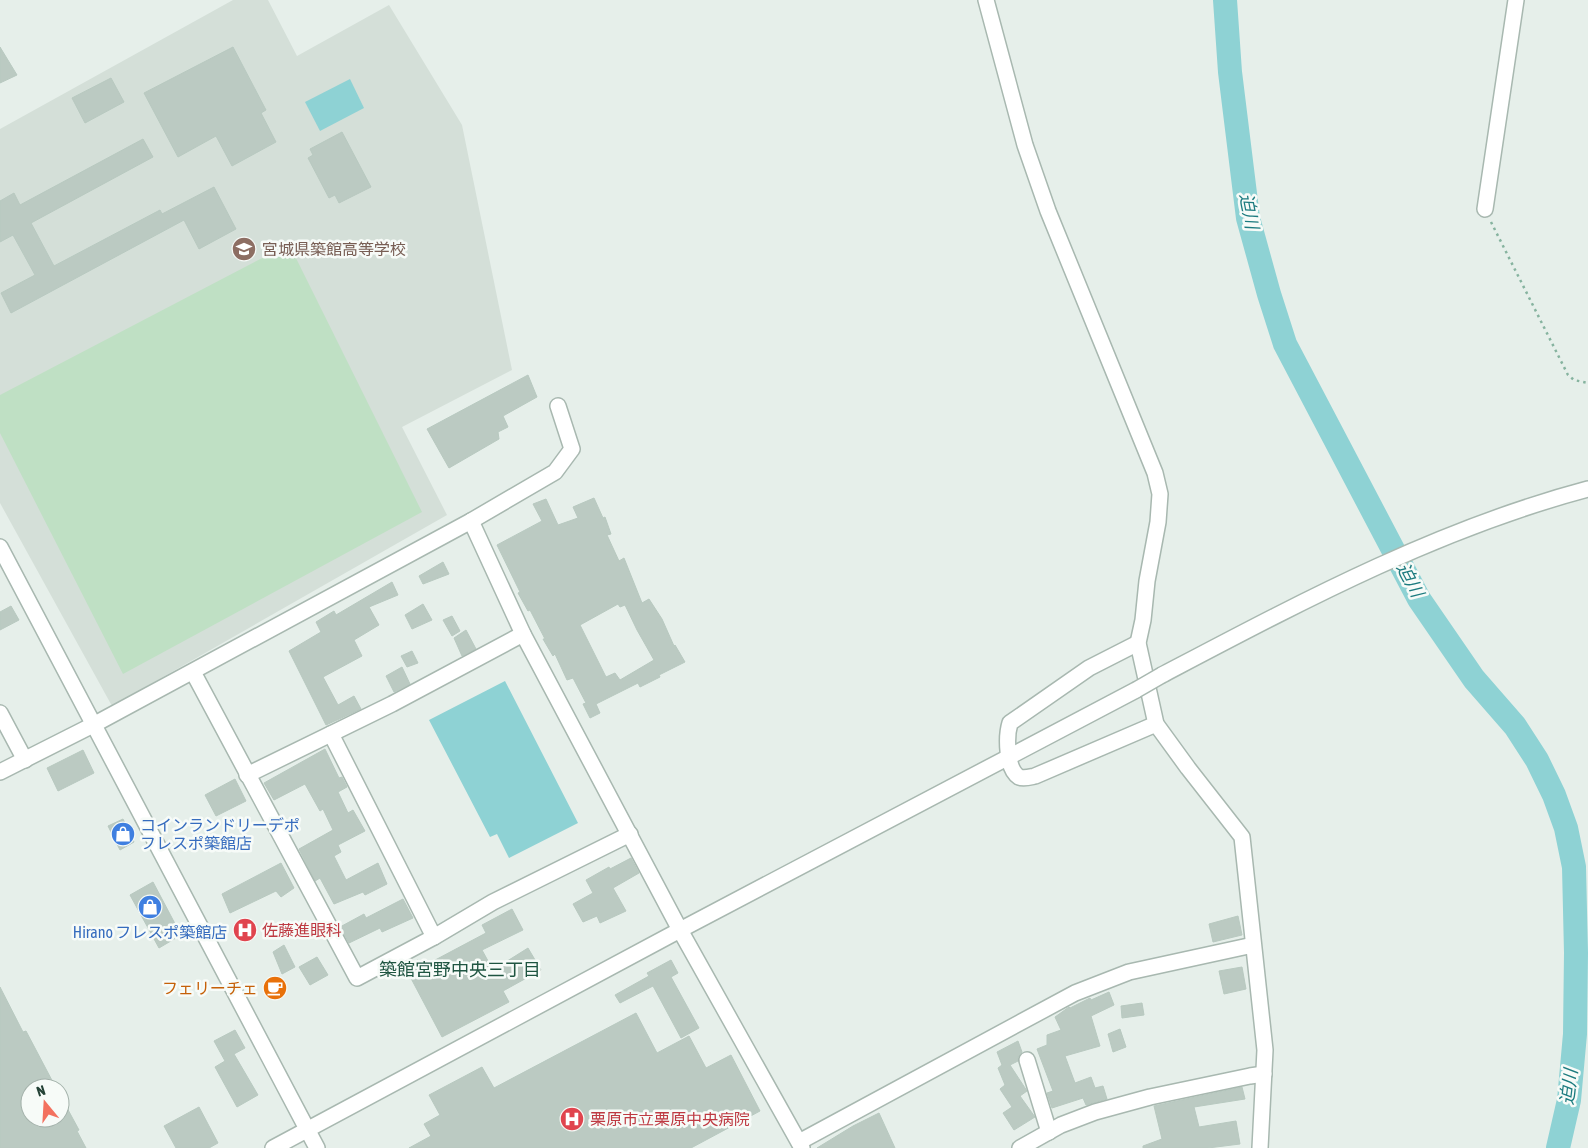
<svg xmlns="http://www.w3.org/2000/svg" width="1588" height="1148" font-family="'Asap Condensed','Noto Sans JP',sans-serif">
<style>
.built{fill:#d4dfd8}
.green{fill:#bfe0c4}
.water{fill:#8ed2d4}
.lines{fill:none;stroke-linecap:round;stroke-linejoin:round}
.river{stroke:#8ed2d4;stroke-width:24}
.building{fill:#bbcac2;stroke:#b8c9c0;fill-rule:evenodd}
.minor-casing{stroke:#a8b8b0;stroke-width:18}
.path{stroke:#86b39f;stroke-width:2.5;stroke-dasharray:2.5 4;stroke-linecap:butt}
.minor{stroke:#fff;stroke-width:15}
.minor-bridge-casing{stroke:#a8b8b0;stroke-width:18;stroke-linecap:butt}
.minor-bridge{stroke:#fff;stroke-width:15}
.labels{text-anchor:middle;stroke-width:5;stroke-linejoin:round;paint-order:stroke}
.education-label{font-size:16px;fill:#785e54;stroke:#f7fbf8;text-anchor:start}
.shop-label{font-size:16px;fill:#366cbe;stroke:#f7fbf8;text-anchor:start}
.health-label{font-size:16px;fill:#be3a42;stroke:#f7fbf8;text-anchor:start}
.food-label{font-size:16px;fill:#c56008;stroke:#f7fbf8;text-anchor:end}
.water-label{font-size:18px;font-style:italic;fill:#1c7b7f;stroke:#f7fbf8}
.neighbourhood-label{font-size:18px;fill:#1f5541;stroke:#f7fbf8}
</style>
<rect width="100%" height="100%" fill="#e6efea"/>
<polygon class="built" points="233,0 268,0 297,56 389,5 462,125 512,370 402,427 447,515 112,706 0,503 0,129"/>
<polygon class="green" points="289,244 422,512 123,674 0,433 0,395"/>
<g class="water">
<polygon points="350,79 364,108 320,131 305,102"/>
<polygon points="505,681 578,823 509,858 497,834 490,837 429,720"/>
</g>
<g class="lines">
<polyline class="river" points="1225,0 1230,72 1248,218 1269,294 1285,344 1419,599 1474,679 1515,726 1537,760 1554,795 1566,828 1574,867 1576,953 1575,1034 1569,1100 1558,1148"/>
</g>
<g class="building">
<polygon points="0,47 17,75 0,83"/>
<polygon points="233,47 266,110 261,113 276,142 232,166 216,136 178,157 144,93"/>
<polygon points="111,78 124,102 85,123 72,98"/>
<polygon points="342,132 371,187 339,203 335,195 329,198 308,158 313,155 310,149"/>
<polygon points="143,139 153,157 31,223 54,266 160,210 162,214 214,187 236,229 199,249 184,220 11,313 1,293 35,275 13,235 0,242 0,201 14,193 20,205"/>
<polygon points="528,375 537,397 503,416 508,427 498,432 499,439 449,468 427,429"/>
<path d="M594,498L603,518L605,517L611,534L607,535L619,561L624,558L642,603L649,599L662,619L674,646L675,645L685,662L659,675L660,677L640,687L638,683L596,704L600,713L590,718L583,704L586,703L573,678L567,680L555,654L553,656L543,639H545L530,610L528,611L518,593L520,592L497,545L542,521L533,504L546,499L558,525L578,518L573,507ZM618,604L620,607L625,605L637,630L654,660L620,680L615,673L606,677L580,625Z"/>
<polygon points="443,562 449,574 423,584 419,576"/>
<polygon points="392,582 398,595 369,607 379,625 354,640 362,656 323,677 338,705 354,696 361,709 326,725 289,651 321,632 316,622 334,611 336,615"/>
<polygon points="423,604 432,620 412,629 405,615"/>
<polygon points="11,606 19,620 0,630 0,612"/>
<polygon points="452,616 460,631 452,636 443,620"/>
<polygon points="466,630 476,649 462,656 454,638"/>
<polygon points="412,651 418,663 407,667 401,656"/>
<polygon points="402,667 410,684 394,692 386,676"/>
<polygon points="325,749 339,778 342,777 347,787 338,792 348,813 353,810 365,831 338,845 341,852 334,856 346,880 378,863 387,884 365,895 363,892 334,904 320,878 315,881 299,849 333,830 323,809 320,811 305,784 274,800 264,783"/>
<polygon points="83,750 94,773 58,791 47,768"/>
<polygon points="235,779 246,801 216,816 205,795"/>
<polygon points="123,819 134,842 120,850 108,826"/>
<polygon points="631,858 639,873 613,888 626,911 600,923 597,916 583,922 573,904 593,893 586,880 609,867 610,869"/>
<polygon points="281,863 294,888 281,897 276,891 230,913 222,894"/>
<polygon points="153,882 181,935 159,948 130,895"/>
<polygon points="403,899 413,918 382,932 380,928 349,943 340,927 364,914 366,918"/>
<polygon points="512,909 523,930 482,950 493,970 528,948 541,970 503,991 509,1002 442,1037 405,967 418,960 422,967 486,933 482,925"/>
<polygon points="1238,916 1242,935 1213,942 1209,924"/>
<polygon points="284,945 295,967 282,974 273,952"/>
<polygon points="317,957 328,975 310,985 299,967"/>
<polygon points="671,960 678,973 671,977 699,1028 681,1038 653,986 620,1003 615,995 649,976 647,973"/>
<polygon points="1242,967 1246,989 1224,994 1219,971"/>
<polygon points="0,987 23,1032 26,1031 56,1088 30,1088 30,1118 60,1118 60,1095 79,1130 77,1131 86,1148 0,1148"/>
<polygon points="1109,992 1114,1005 1091,1016 1100,1046 1065,1056 1075,1083 1091,1077 1095,1088 1103,1086 1107,1099 1086,1105 1083,1098 1052,1108 1047,1093 1053,1091 1037,1049 1047,1045 1047,1035 1061,1030 1055,1017 1069,1007 1070,1008 1090,998 1091,1000"/>
<polygon points="1142,1003 1144,1015 1122,1018 1121,1006"/>
<polygon points="636,1013 657,1053 689,1036 706,1068 731,1055 760,1111 691,1148 409,1148 431,1136 424,1124 440,1115 429,1095 482,1067 494,1088"/>
<polygon points="1120,1029 1126,1047 1113,1052 1108,1034"/>
<polygon points="235,1030 245,1048 234,1054 258,1095 237,1107 215,1067 225,1061 214,1041"/>
<polygon points="1018,1041 1022,1052 1018,1057 1018,1061 1010,1065 1027,1091 1020,1096 1035,1117 1014,1130 1003,1113 1012,1107 1000,1089 1005,1085 998,1068 1002,1065 997,1052"/>
<polygon points="1242,1087 1245,1099 1194,1107 1199,1127 1236,1121 1240,1144 1208,1148 1143,1148 1143,1146 1162,1139 1154,1106"/>
<polygon points="199,1107 218,1143 209,1148 176,1148 164,1126"/>
<polygon points="879,1113 895,1148 817,1148 853,1126"/>
</g>
<g class="lines">
<g class="minor-casing">
<g id="minor">
<polyline points="986,0 1025,145 1048,211 1155,473 1160,494 1158,522 1147,581 1143,620 1138,643 1156,724 1188,768 1242,837 1265,1050 1260,1148"/>
<polyline points="1485,209 1516,0"/>
<polyline points="471,521 555,472 572,449 558,406"/>
<polyline points="0,547 317,1148"/>
<path d="M1138,643L1089,668L1010,723C1006,736 1006,769 1019,777C1024,779 1030,777 1035,776L1156,724"/>
<polyline points="193,672 357,978 434,937 493,902 630,834"/>
<path d="M1162,675C1299,603 1437,529 1588,489"/>
<polyline points="0,713 25,760"/>
<polyline points="331,734 434,937"/>
<polyline points="0,772 95,724 471,521 523,634 680,930 802,1148"/>
<polyline points="247,775 392,704 523,634"/>
<polyline points="1027,1060 1049,1132"/>
<polyline points="799,1142 1075,993 1129,972 1253,945"/>
<polyline points="273,1148 680,930 1136,690"/>
<polyline points="1020,1148 1061,1125 1095,1112 1150,1097 1250,1076 1264,1074"/>
</g>
</g>
<polyline class="path" points="1491,222 1568,375 1574,380 1588,383"/>
<use href="#minor" class="minor"/>
<g class="minor-bridge-casing">
<polyline id="minor-bridge" points="1136,690 1162,675"/>
</g>
<use href="#minor-bridge" class="minor-bridge"/>
</g>
<defs>
<g id="school-disc" transform="scale(1.25)"><circle r="9.5" fill="#8d6e63" stroke="#f7fbf8"/><path d="M0-5L7-2L0 1L-7-2ZM-4 1L0 2.5L4 1V4Q0 6-4 4Z" fill="#fff"/></g>
<g id="shop-disc" transform="scale(1.25)"><circle r="9.5" fill="#3f7fe0" stroke="#f7fbf8"/><path d="M-5-2.5h2.3a2.7 3.5 0 0 1 5.4 0H5L5.5 6h-11ZM-1.5-2.5h3a1.5 2.3 0 0 0-3 0Z" fill="#fff"/></g>
<g id="hospital-disc" transform="scale(1.25)"><circle r="9.5" fill="#e0444e" stroke="#f7fbf8"/><path d="M-5-5h3v3.5h4V-5h3V5h-3V1.5h-4V5h-3Z" fill="#fff"/></g>
<g id="cafe-disc" transform="scale(1.25)"><circle r="9.5" fill="#e8710a" stroke="#f7fbf8"/><path d="M-5.5-4.5H6V0H3Q3 3.5 0 3.5H-2.5Q-5.5 3.5-5.5 0ZM3-3.2v2h1.7v-2ZM-6 4.5H4V6H-6Z" fill="#fff"/></g>
</defs>
<g fill-rule="evenodd">
<use href="#school-disc" x="244" y="249"/>
<use href="#shop-disc" x="123" y="834"/>
<use href="#shop-disc" x="150" y="907"/>
<use href="#hospital-disc" x="245" y="930"/>
<use href="#cafe-disc" x="275" y="988"/>
<use href="#hospital-disc" x="572" y="1119"/>
</g>
<g class="labels">
<g class="education-label">
<text x="262" y="255">宮城県築館高等学校</text>
</g>
<g class="shop-label">
<text x="140" y="831">コインランドリーデポ<tspan x="140" dy="18">フレスポ築館店</tspan></text>
<text x="150" y="938" text-anchor="middle">Hirano フレスポ築館店</text>
</g>
<g class="health-label">
<text x="262" y="936">佐藤進眼科</text>
<text x="590" y="1125">栗原市立栗原中央病院</text>
</g>
<g class="food-label">
<text x="258" y="994">フェリーチェ</text>
</g>
<g class="water-label">
<text transform="translate(1249 211) rotate(79)" y="6">迫川</text>
<text transform="translate(1410 580) rotate(62)" y="6">迫川</text>
<text transform="translate(1569 1087) rotate(-83)" y="6">迫川</text>
</g>
<g class="neighbourhood-label">
<text x="460" y="976">築館宮野中央三丁目</text>
</g>
</g>
<g transform="translate(45 1103) rotate(342)"><circle r="24" fill="#f7fbf8" stroke="#a3b1aa"/>
<path d="M0-4L9 19L0 12L-9 19Z" fill="#f3715f"/>
<text y="-8" font-size="14" font-weight="bold" text-anchor="middle" fill="#244236">N</text>
</g>
</svg>
